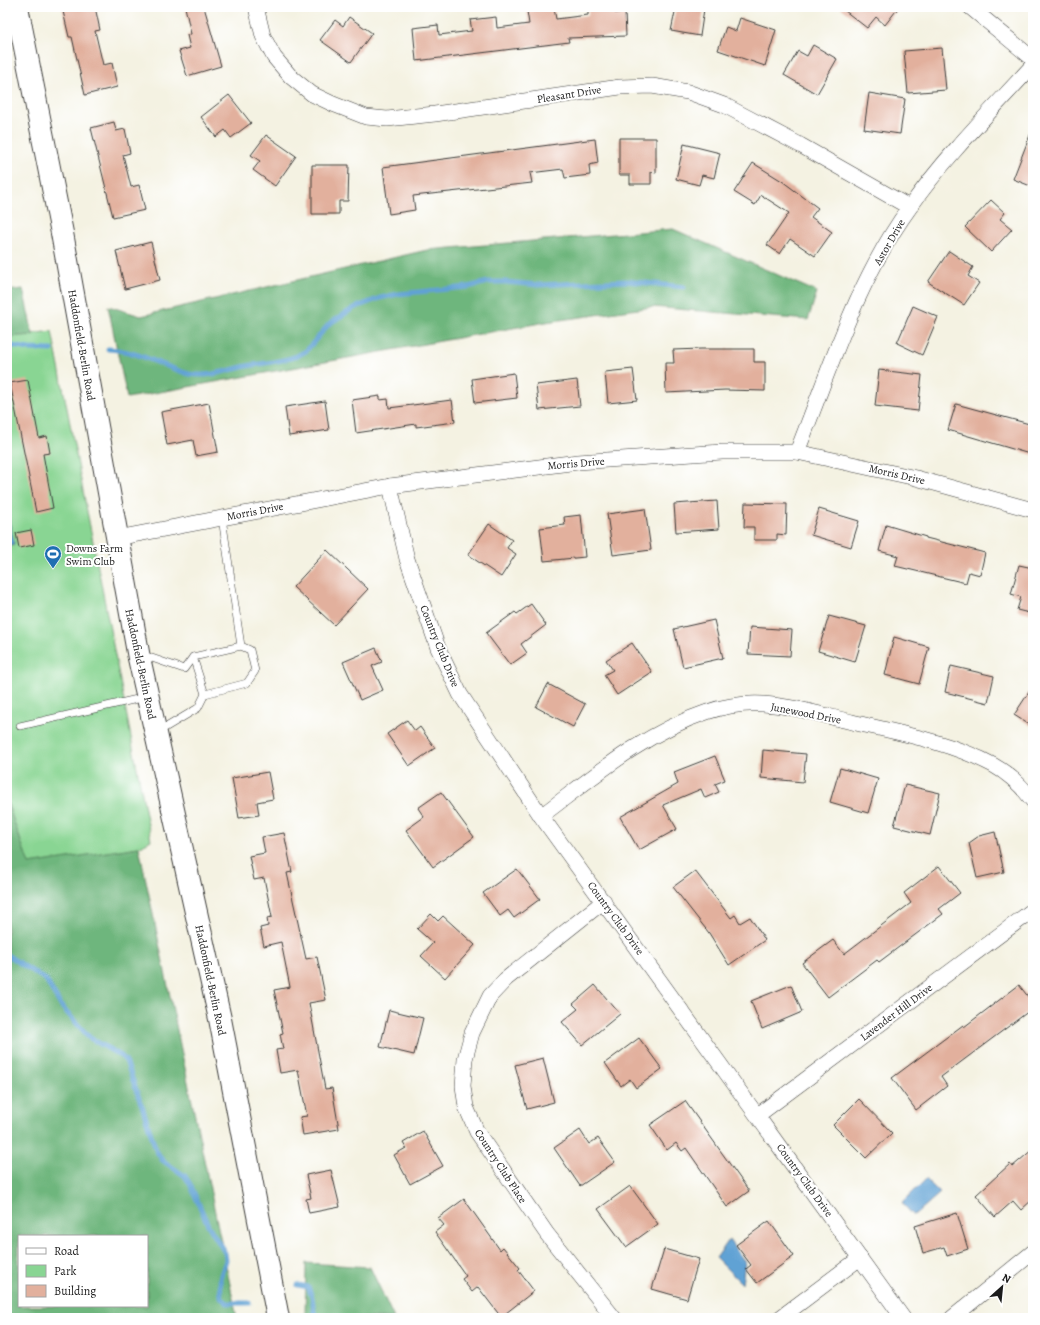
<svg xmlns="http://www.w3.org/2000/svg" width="1040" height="1325" font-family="Alegreya,serif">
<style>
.green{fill:#89d593;stroke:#527858}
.forest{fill:#6eb67d;stroke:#45694c;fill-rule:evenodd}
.water{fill:#61a2d4;stroke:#3e5f78}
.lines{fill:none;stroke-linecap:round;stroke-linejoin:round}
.stream{stroke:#61a2d4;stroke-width:5}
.building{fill:#e2b09d}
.service-casing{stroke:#3c3c3a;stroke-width:8}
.minor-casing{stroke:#3c3c3a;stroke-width:16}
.primary-casing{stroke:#3c3c3a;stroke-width:24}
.service{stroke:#fff;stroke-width:7}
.minor{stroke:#fff;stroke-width:15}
.primary{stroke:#fff;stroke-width:22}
.labels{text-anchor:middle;stroke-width:4;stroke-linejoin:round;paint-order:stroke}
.street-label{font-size:11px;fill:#1c1c1c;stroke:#fff}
.poi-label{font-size:11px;fill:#1c1c1c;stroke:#fff;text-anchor:start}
</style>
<rect width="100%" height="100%" fill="#fff"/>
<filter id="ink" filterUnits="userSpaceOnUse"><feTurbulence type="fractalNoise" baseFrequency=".025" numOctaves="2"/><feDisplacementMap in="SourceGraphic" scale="8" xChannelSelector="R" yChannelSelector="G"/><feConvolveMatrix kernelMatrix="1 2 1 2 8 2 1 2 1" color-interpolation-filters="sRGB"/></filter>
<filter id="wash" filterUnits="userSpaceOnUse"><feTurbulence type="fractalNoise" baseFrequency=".012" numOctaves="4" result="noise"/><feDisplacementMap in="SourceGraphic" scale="16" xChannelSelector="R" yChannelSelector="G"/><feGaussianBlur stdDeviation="0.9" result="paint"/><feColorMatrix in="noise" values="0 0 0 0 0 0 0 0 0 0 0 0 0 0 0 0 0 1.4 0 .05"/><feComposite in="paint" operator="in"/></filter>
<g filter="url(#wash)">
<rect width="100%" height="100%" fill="#f4f2e2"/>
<polygon class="green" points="52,331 151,840 139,847 29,865 7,802 7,337"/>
<g class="forest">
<polygon points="673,229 817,292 808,320 652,307 546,322 127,398 108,306 141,316 427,250"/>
<polygon points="23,289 33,335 7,337 7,291"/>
<path d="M7,802L29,864L139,847L237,1318H7ZM19,1236H147V1306H19Z"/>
<polygon points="306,1263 370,1267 394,1318 305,1318"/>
</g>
<g class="water">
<polygon points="7,511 14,544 7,546"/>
<polygon points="926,1179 940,1193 914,1216 902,1203"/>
<polygon points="729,1240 745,1262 742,1284 716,1258"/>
</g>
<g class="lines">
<g class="stream">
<polyline points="7,345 29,349 52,350"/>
<path d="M108,349C137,350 161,366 189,374C208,378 228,370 247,366C264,363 281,362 297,356L306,351L329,324L354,308L380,298L398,294L468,287L488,282H505L539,285L626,281L684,287"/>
<polyline points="7,955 46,980 61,1006 90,1038 121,1056 126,1061 143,1109 156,1150 162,1160 185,1176 190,1184 208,1225 225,1253 226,1260 220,1278 221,1297 227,1303 249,1303"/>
<polyline points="298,1285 308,1287 312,1297 315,1318"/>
</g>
</g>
<g id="blocks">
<g class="building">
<polygon points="62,7 95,7 100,30 95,31 103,65 112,63 117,87 85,95 72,37 69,37"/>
<polygon points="185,7 204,7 221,66 187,76 179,51 190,48 187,35 191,34"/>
<polygon points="588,7 615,7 615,13 625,12 626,36 568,38 569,42 416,61 413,28 438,25 439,35 472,31 470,20 496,17 497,28 529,24 527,11 554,8 556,19 588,15"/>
<polygon points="676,7 704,9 700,36 671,31"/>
<polygon points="840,7 899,7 885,25 876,17 867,28"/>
<polygon points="349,17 372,33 351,62 320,40 335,20 343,26"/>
<polygon points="740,18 776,30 765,66 718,50 726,27 736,31"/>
<polygon points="813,45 837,59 817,94 784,75 798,51 807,56"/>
<polygon points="942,48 946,90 908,93 904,51"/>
<polygon points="869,93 905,99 900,134 864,129"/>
<polygon points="229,95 251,123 231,138 225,130 216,137 201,117"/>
<polygon points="114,122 116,131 125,129 130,153 123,155 131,187 139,185 145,210 113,217 91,128"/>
<polygon points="1032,130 1033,130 1033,187 1013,179"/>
<polygon points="266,135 296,156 275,186 253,170 260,161 251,155"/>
<polygon points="619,138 656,138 656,173 651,172 651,184 630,184 630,175 619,175"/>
<polygon points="595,139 598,163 589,165 590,175 565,178 563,169 530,173 532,183 413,196 415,210 389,214 383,167"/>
<polygon points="684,144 720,153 714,178 702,175 699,185 676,179"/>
<polygon points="753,163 782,181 818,208 811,217 832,232 815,256 790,239 780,254 767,245 789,213 761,195 755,205 734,192"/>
<polygon points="312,165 349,165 348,201 339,201 339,214 312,214"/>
<polygon points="991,200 1005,213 1000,219 1012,229 991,252 965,227"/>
<polygon points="151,242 160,280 125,289 116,251"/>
<polygon points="949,251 973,267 968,276 979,283 964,305 928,282"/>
<polygon points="913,306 938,317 922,355 897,343"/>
<polygon points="701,349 754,349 754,362 765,362 765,391 725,390 666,393 665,363 674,363 673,350"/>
<polygon points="633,369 637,400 608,403 605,372"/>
<polygon points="879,370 922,375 918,411 875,406"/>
<polygon points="514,373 517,398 475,403 472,379"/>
<polygon points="28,380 39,438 47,436 50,453 43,454 53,508 36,512 10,383"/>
<polygon points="577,380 580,406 539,410 536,385"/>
<polygon points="380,396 380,400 388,399 389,408 452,400 455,422 416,427 416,424 356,433 352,400"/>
<polygon points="325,401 329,430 289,436 285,407"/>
<polygon points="209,403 218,452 196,456 193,440 167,445 161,412"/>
<polygon points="956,404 1033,425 1033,455 948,430"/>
<polygon points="717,501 719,529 676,532 674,504"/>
<polygon points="745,503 787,504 786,535 777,534 777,540 754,540 754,527 744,527"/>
<polygon points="645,509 651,550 613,555 607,514"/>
<polygon points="819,509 859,521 851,547 811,535"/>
<polygon points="581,515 585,557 544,561 540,528 565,525 564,517"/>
<polygon points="489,524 512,540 507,548 516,554 501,577 468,555"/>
<polygon points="886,525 926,537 926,538 985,553 980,575 969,572 966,583 895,566 898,556 879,551"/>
<polygon points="31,530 34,545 19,548 16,533"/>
<polygon points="327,550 368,589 334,625 293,587"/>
<polygon points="1019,565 1033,568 1033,614 1017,610 1021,597 1011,594"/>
<polygon points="531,604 546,625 521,644 527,653 510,665 486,633 515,612 517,614"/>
<polygon points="829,616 866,626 855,662 818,651"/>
<polygon points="714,620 723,658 683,667 674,629"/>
<polygon points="750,627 792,630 790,656 748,654"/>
<polygon points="894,637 929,647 919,684 885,675"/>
<polygon points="632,643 652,672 617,695 604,675 613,670 606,660"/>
<polygon points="376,648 382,662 372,666 383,690 360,700 343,662"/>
<polygon points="951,666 994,676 988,703 945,692"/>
<polygon points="548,684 585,704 573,727 536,707"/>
<polygon points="1033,686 1033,727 1014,715"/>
<polygon points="407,720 415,731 420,727 435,748 409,766 387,734"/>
<polygon points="763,750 806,754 803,782 761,778"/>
<polygon points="715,756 725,780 715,784 719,792 705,798 701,789 663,805 677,829 639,850 620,817 678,784 674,772"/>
<polygon points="840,768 878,779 868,813 830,802"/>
<polygon points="268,772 273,799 257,802 259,815 239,818 232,778"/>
<polygon points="905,785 940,793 930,835 894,826"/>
<polygon points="441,792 474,837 433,867 406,830 424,817 418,808"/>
<polygon points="995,832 1004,872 977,878 969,843 979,836"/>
<polygon points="284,833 292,872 287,873 306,959 317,957 326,1000 309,1003 325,1089 332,1088 339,1129 303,1135 300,1117 307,1116 298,1070 280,1073 276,1050 283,1049 280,1034 283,1033 274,990 290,987 281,942 264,946 260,928 268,926 267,918 272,917 264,878 254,880 249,856 265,853 262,837"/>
<polygon points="939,866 960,893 939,909 943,914 879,962 877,960 828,997 802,963 833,940 844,954 911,903 904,893"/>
<polygon points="517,869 540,899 514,918 508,910 500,916 483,893"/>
<polygon points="695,871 731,918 735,915 740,923 750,917 765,940 729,965 709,933 673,887"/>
<polygon points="431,914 438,921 443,916 475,945 445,978 421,956 433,943 417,929"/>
<polygon points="595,985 620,1014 582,1045 562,1022 578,1009 573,1004"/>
<polygon points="791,985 802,1012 762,1029 751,1001"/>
<polygon points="1019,985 1033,1003 1033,1008 941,1077 947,1086 916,1110 892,1078 963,1025 964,1027"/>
<polygon points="389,1010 423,1018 414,1055 380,1047"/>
<polygon points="639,1038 662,1069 636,1088 630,1079 621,1086 605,1063"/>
<polygon points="543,1058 554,1102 527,1109 515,1065"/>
<polygon points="859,1099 892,1133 866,1158 833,1125"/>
<polygon points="685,1101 749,1191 727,1207 686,1148 682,1151 676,1143 667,1150 650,1125"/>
<polygon points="580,1130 589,1144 598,1138 615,1162 580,1186 554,1148"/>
<polygon points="423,1131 443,1166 410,1184 394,1155 406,1148 403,1143"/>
<polygon points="1033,1149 1033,1199 1021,1210 1013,1201 995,1217 976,1195 1010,1164 1012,1167"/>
<polygon points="331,1170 340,1207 309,1213 306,1199 311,1198 306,1175"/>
<polygon points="630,1186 658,1224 626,1247 598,1209"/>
<polygon points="464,1199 500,1250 503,1247 520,1268 518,1270 534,1291 501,1317 478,1287 472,1292 462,1279 466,1276 435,1232 444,1225 438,1218"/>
<polygon points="957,1213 968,1249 947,1256 944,1247 923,1253 915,1226"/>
<polygon points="769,1221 794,1256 757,1283 746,1269 751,1265 736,1245"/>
<polygon points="664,1249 699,1259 687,1299 652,1289"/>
</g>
</g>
</g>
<g filter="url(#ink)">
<use href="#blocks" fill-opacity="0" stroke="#3c3c3a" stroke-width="1"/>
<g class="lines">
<g class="service-casing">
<g id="service">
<polyline points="222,518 241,646"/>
<polyline points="143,655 184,669 193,657 241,646 250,650 255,671 247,683 205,694 198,708 158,732"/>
<polyline points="193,657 205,694"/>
<polyline points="20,726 146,697"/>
</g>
</g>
<g class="minor-casing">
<g id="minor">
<polyline points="256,7 263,36 274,57 291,77 312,94 333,104 366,117 387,119 435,114 620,87 652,86 688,92 724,105 800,145 909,207"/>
<polyline points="970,7 1033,59"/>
<path d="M797,452C830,369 857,280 910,207C946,156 991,111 1033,65"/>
<polyline points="390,486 407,559 438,648 460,694 541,816 903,1318"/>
<polyline points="117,538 390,486 578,462 722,452 797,452 916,478 1033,510"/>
<path d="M541,816C593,777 644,733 707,712C725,706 744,703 763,704C793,706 823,715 852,722C899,733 950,742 993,765C1009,774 1022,786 1033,801"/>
<polyline points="604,901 506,979 490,996 472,1033 465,1059 463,1086 466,1107 477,1132 547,1234 614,1318"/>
<polyline points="758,1115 1033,910"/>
<polyline points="780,1318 860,1258"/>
<polyline points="952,1318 1033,1252"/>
</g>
</g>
<g class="primary-casing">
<polyline id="primary" points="17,7 62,233 139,658 220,1019 278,1318"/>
</g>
<use href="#service" class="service"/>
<use href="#minor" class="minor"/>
<use href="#primary" class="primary"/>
</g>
</g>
<defs>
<g id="stadium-pin" transform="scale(0.9)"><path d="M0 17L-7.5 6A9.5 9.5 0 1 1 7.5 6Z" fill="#1f6fb2" stroke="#fff"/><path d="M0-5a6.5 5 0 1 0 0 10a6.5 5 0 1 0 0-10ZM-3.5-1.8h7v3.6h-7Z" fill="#fff"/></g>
</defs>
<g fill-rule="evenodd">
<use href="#stadium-pin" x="53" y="554"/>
</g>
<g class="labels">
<g class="street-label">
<text transform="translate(569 94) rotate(-9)" y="4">Pleasant Drive</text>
<text transform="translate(889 242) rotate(-60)" y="4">Astor Drive</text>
<text transform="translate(82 345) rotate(80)" y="4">Haddonfield-Berlin Road</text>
<text transform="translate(576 463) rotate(-5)" y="4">Morris Drive</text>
<text transform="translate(897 474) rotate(13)" y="4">Morris Drive</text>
<text transform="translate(255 511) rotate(-11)" y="4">Morris Drive</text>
<text transform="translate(440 646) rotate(68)" y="4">Country Club Drive</text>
<text transform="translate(141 664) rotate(78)" y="4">Haddonfield-Berlin Road</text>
<text transform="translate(806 713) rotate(11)" y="4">Junewood Drive</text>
<text transform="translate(616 918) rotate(54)" y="4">Country Club Drive</text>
<text transform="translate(211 980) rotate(78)" y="4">Haddonfield-Berlin Road</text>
<text transform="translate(896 1012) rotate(-37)" y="4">Lavender Hill Drive</text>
<text transform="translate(501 1166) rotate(57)" y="4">Country Club Place</text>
<text transform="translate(805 1180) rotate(54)" y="4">Country Club Drive</text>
</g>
<g class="poi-label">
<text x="66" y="552">Downs Farm<tspan x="66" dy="13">Swim Club</tspan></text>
</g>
</g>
<rect width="1040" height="1325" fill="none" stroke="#fff" stroke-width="24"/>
<rect x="18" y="1235" width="130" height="72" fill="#ffffff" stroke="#a4a4a4"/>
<rect x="26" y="1248" width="20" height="6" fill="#ffffff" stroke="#a4a4a4"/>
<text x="54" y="1255" font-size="12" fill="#1c1c1c">Road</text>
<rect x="26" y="1265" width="20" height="12" fill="#89d593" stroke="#a4a4a4"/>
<text x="54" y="1275" font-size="12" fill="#1c1c1c">Park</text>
<rect x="26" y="1285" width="20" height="12" fill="#e2b09d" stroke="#a4a4a4"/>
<text x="54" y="1295" font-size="12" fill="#1c1c1c">Building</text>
<g transform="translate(1002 1287) rotate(27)" stroke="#ffffff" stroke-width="3" paint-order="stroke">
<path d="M0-3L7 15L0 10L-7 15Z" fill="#1c1c1c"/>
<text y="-6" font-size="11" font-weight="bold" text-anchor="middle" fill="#1c1c1c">N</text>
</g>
</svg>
